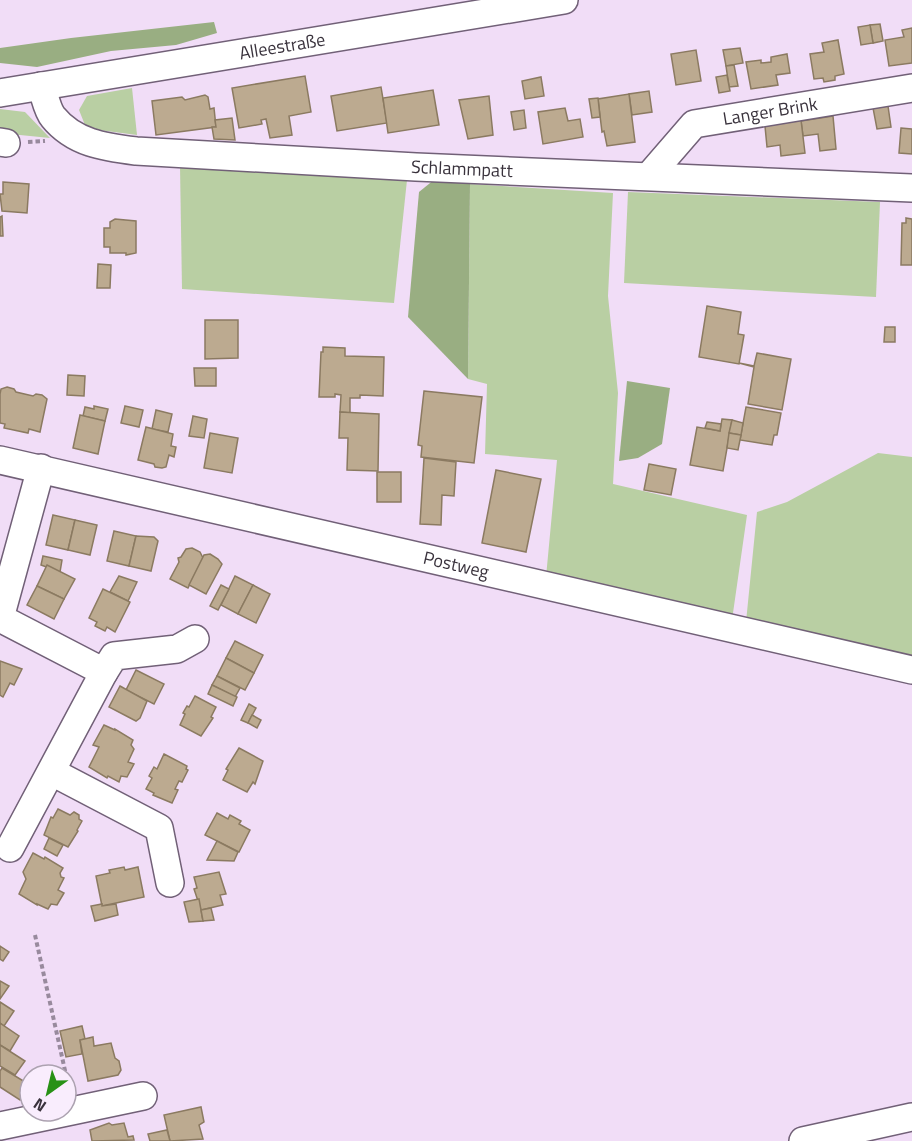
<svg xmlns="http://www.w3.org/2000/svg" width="912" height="1141" font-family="'Titillium Web',sans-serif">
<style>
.green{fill:#b9cfa3}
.forest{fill:#99ae82}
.building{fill:#bcaa90;stroke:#8b7a61;stroke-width:1.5}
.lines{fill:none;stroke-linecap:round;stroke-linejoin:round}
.minor-casing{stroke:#716077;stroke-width:30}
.path{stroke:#988a9d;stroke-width:4;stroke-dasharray:4.5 3;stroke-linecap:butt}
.minor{stroke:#fff;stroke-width:27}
.labels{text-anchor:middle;stroke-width:4.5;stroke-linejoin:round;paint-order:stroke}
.street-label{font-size:18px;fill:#39323c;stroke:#f9edfd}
</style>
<rect width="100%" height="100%" fill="#f1ddf7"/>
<g class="green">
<polygon points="132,88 137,135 99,130 85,125 79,110 87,96"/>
<polygon points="0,109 25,112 50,138 0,133"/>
<polygon points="180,166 407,180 394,303 182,289"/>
<polygon points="470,184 613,193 608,296 618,393 613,484 747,515 732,620 546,577 557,460 485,454 487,384 468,379"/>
<polygon points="628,192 880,202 876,297 624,283"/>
<polygon points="878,453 912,457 912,662 746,622 757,512 787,502"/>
</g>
<g class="forest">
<polygon points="214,22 217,33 176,45 111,51 37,67 0,63 0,48 71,38"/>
<polygon points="435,179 470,184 468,379 408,317 419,192"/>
<polygon points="627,381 670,388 662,444 638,458 619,461"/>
</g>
<g class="building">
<polygon points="880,24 883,41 873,43 870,25"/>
<polygon points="870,25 873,43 861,45 858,27"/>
<polygon points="912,28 912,63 889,66 885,40 904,37 902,30"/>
<polygon points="838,40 844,74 835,76 835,80 824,82 823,78 814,79 810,54 824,52 822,43"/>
<polygon points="740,48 743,63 726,66 723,50"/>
<polygon points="696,50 701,81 676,85 671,54"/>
<polygon points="787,54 790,73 776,75 778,85 751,89 746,62 761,60 761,63 771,62 771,57"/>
<polygon points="734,65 738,86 729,87 726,66"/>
<polygon points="727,75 730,91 719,93 716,77"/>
<polygon points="305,76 311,112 289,116 292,135 270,138 266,119 261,120 262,124 239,128 232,88"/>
<polygon points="541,77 544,96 525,99 522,81"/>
<polygon points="381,87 387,123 337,131 331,96"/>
<polygon points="433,90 439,125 388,133 383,98"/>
<polygon points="649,91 652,112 632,115 629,94"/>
<polygon points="629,94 635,142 607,146 604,131 602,132 598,99"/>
<polygon points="205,95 208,97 210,109 214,108 216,127 156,135 152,101 182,97 185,100"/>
<polygon points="489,96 493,135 468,139 459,100"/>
<polygon points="598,98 600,117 592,118 589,99"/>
<polygon points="888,106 891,127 877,129 873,108"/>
<polygon points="565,108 568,121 580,119 583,137 543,144 538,112"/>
<polygon points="524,110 526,128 514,130 511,112"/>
<polygon points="833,116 836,149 820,151 818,134 803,136 801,121"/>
<polygon points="232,118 235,140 214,139 212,127 216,127 215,120"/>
<polygon points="801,120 805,153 781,156 780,145 767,147 765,126"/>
<polygon points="901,128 912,129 912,154 899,153"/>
<polygon points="3,182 29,184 27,213 2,211 0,194 3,194"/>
<polygon points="2,216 3,236 0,236 0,217"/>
<polygon points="906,218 912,219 912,265 901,265 902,223 906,223"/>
<polygon points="115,219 136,221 136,253 126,255 126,253 110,253 110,247 104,247 104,228 110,228 110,222"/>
<polygon points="98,264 111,265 110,288 97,288"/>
<polygon points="707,306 741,312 738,334 744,335 739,364 699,357"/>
<polygon points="205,320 238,320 238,358 205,359"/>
<polygon points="885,327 895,327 895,342 884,342"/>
<polygon points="323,347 345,348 345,356 384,357 383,396 360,395 360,398 350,398 350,413 340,412 341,395 335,394 335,397 319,397 321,352 323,352"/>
<polygon points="757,353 791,359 782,410 748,404 754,367 739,363 754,366"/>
<polygon points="194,368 216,368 216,386 195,386"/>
<polygon points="68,375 85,376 84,396 67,395"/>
<polygon points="7,387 14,389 16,392 33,396 36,394 42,395 47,399 40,432 29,429 28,433 4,428 5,424 0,423 0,394 1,389"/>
<polygon points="424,391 482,397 474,463 421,457 422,446 418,445"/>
<polygon points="94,406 108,409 105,421 83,416 85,407 94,409"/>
<polygon points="125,406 143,410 139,427 121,423"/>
<polygon points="746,407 781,413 777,435 774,435 772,445 740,440"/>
<polygon points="156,410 172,414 168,432 152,429"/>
<polygon points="340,412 379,414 378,471 347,470 348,438 339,438"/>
<polygon points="80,415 105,421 98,454 73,448"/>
<polygon points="193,416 207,419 204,438 189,436"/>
<polygon points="722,419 732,420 723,471 690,465 697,427 720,431"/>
<polygon points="732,420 743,423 741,435 729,433"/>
<polygon points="707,422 721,424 720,431 705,428"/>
<polygon points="146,427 173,434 171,446 176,447 174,457 169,455 166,467 162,468 155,467 154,464 138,460"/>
<polygon points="210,433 238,438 232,473 204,468"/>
<polygon points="729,433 741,435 738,450 727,448"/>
<polygon points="424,458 456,462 454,496 442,495 441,525 420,524"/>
<polygon points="649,464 676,469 671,495 644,490"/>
<polygon points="496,470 541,479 526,552 482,543"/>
<rect x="377" y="472" width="24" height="30"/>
<polygon points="53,515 75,520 68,550 46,545"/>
<polygon points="75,520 97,525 90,555 68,550"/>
<polygon points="114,531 136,536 129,566 107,561"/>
<polygon points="136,536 154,537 158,541 151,571 129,566"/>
<polygon points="192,548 200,552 203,558 188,588 170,579 179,562 178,558 181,557 186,549"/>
<polygon points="210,554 218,559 222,564 206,594 189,585 204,555"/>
<polygon points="43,556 62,560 60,572 41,565"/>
<polygon points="47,565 75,579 64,599 37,586"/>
<polygon points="119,576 137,582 128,601 110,592"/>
<polygon points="235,576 253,585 238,614 221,605"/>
<polygon points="221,585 229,589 218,610 210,606"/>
<polygon points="253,585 270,594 256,623 238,614"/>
<polygon points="37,586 64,599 54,619 27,605"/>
<polygon points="103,589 130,602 115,632 107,627 105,631 95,626 97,622 89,618"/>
<polygon points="235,641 263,655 254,673 226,658"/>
<polygon points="226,658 254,673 245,690 217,676"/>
<polygon points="0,661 22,669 14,685 10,683 3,697 0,695"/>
<polygon points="136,670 164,684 154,704 126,690"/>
<polygon points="217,676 240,688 235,697 212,685"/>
<polygon points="212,685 237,697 233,706 208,694"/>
<polygon points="120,686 147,701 140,718 136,721 109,707"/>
<polygon points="195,696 216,707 211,717 213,718 201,736 180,725 185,714 183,713 187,706 189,707"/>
<polygon points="249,704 256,708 248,723 241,720"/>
<polygon points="252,715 261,720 257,728 248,723"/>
<polygon points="104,725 115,730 115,729 133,740 131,745 134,749 128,762 134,764 127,777 121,776 119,782 108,776 107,778 89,767 99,747 93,745"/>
<polygon points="239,748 263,761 255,784 253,782 247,792 223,780 228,770 226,769"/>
<polygon points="164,754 187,766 186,769 188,770 182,782 179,781 175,789 178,790 172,803 153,795 154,793 146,789 152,778 149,776 154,767 157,769"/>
<polygon points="58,809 70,815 74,812 79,815 79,819 82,821 77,830 78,831 68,847 44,835 51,817 53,818"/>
<polygon points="217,813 228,819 230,815 241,821 239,824 250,830 239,852 205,835"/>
<polygon points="49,838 63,845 57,856 44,849"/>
<polygon points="217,841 238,852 234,861 207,860"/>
<polygon points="33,853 44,859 45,857 63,868 60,873 61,877 64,878 58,890 64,893 57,905 51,904 48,909 37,904 37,905 19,894 26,879 23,872"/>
<polygon points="124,867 125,870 138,867 144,897 102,906 96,876 110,873 109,870"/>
<polygon points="219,872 226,894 220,895 223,905 201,910 194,889 197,888 194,877"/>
<polygon points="199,899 203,921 189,922 184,902"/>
<polygon points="102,904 102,906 116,904 118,915 95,921 91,906"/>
<polygon points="211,908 214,920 203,921 201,910"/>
<polygon points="0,946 9,952 3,961 0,959"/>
<polygon points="0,981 9,986 0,999"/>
<polygon points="0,1002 14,1011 4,1026 0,1023"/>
<polygon points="0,1023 19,1036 10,1051 0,1045"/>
<polygon points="82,1026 85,1039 80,1040 82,1054 66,1057 60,1031"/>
<polygon points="93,1037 94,1046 111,1043 115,1058 119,1061 121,1070 118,1075 88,1081 80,1040"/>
<polygon points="0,1045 25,1061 15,1075 0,1066"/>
<polygon points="2,1068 30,1085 20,1100 0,1087 0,1071"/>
<polygon points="201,1107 204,1122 199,1125 203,1139 170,1141 164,1115"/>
<polygon points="109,1123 112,1125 124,1123 128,1137 133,1136 134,1140 92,1141 90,1130"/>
<polygon points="167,1130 170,1141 150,1141 148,1134"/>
</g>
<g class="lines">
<g class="minor-casing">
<g id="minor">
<path id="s1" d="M41,86C45,96 47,110 53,117C74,143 104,147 136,151L416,167L912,188"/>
<path id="s2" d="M0,93L564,0"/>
<polyline points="0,142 6,143"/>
<path id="s3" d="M649,176L694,124L912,88"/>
<path id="s4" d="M0,460L912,670"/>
<polyline points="104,672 114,656 177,649 195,639"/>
<polyline points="52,772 159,828 170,883"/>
<polyline points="10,848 104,672 0,618 41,468"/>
<polyline points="0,1126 143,1096"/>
<polyline points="803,1141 912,1117"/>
</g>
</g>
<g class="path">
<polyline points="28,142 45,141"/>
<polyline points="35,935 66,1075"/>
</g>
<use href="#minor" class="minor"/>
</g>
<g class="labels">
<g class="street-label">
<text dy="6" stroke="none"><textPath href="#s2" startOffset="286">Alleestraße</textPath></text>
<text dy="6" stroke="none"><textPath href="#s3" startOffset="146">Langer Brink</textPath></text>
<text dy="6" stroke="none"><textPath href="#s1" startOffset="452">Schlammpatt</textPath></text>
<text dy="6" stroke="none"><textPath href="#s4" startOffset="468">Postweg</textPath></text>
</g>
</g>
<g transform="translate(48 1093) rotate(214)"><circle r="28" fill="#f9edfd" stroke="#aca2b0" stroke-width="1.5"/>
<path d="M0-4.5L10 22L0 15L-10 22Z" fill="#289116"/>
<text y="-9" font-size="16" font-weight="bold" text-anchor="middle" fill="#39323c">N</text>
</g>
</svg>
